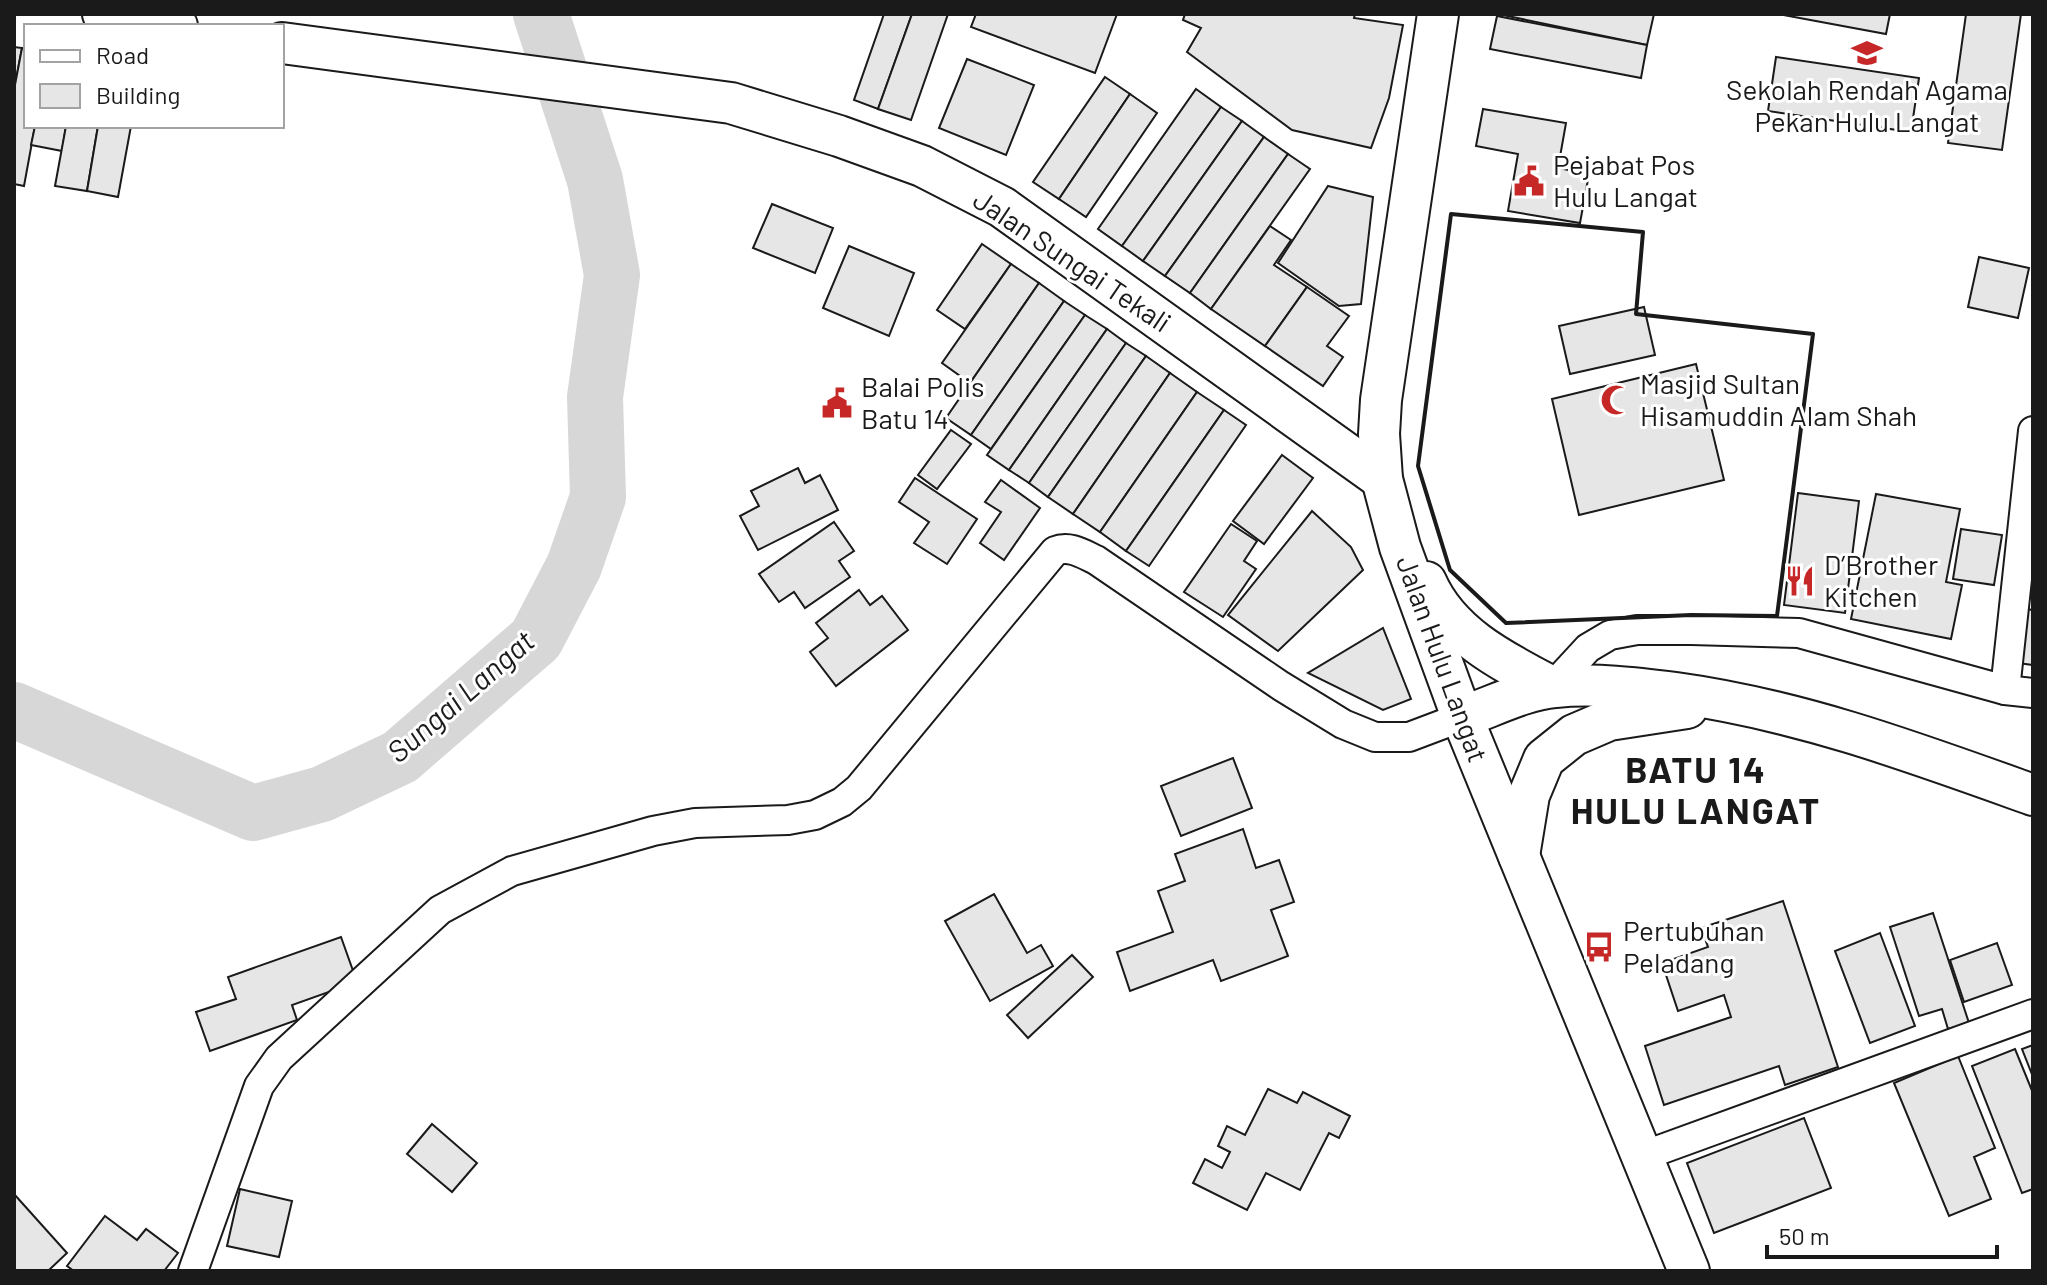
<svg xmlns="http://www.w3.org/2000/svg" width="2047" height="1285" font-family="Barlow,sans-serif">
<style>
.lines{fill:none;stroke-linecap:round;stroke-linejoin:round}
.river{stroke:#d7d7d7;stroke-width:56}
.building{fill:#e6e6e6;stroke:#1a1a1a;stroke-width:2}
.street-casing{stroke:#1a1a1a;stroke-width:32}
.secondary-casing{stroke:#1a1a1a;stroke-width:44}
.street{stroke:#fff;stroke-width:28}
.secondary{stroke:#fff;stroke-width:40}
.wall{stroke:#1a1a1a;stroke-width:4}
.labels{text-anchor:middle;stroke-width:6;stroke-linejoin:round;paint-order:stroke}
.poi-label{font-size:28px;fill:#1a1a1a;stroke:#fff;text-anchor:start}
.street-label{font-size:28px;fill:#1a1a1a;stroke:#fff}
.water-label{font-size:30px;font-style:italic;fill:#1a1a1a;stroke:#fff}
.district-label{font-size:36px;font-weight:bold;letter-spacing:2px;fill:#1a1a1a;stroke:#fff}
</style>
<rect width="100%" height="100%" fill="#fff"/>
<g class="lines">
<polyline class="river" points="14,710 253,813 322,794 400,757 536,639 574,566 598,497 595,397 612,275 595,180 541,14"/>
</g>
<g class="building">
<polygon points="884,14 912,14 878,109 854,100"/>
<polygon points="912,14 948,14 911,120 878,109"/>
<polygon points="976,14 1117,14 1095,73 971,27"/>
<polygon points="1185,14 1355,14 1354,18 1403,25 1389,98 1371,148 1292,130 1187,52 1201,28 1183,20"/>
<polygon points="1498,14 1654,14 1647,45"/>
<polygon points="1778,14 1890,14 1886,34"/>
<polygon points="1966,14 2021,14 2002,150 1948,143"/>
<polygon points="1497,16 1647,45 1641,78 1490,49"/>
<polygon points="14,47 22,48 14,90"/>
<polygon points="22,48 26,49 26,126 35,126 24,186 14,184 14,90"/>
<polygon points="1776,57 1919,78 1911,132 1768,111"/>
<polygon points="967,59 1034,85 1006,155 939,128"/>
<polygon points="1105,77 1130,94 1059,199 1033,182"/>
<polygon points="1196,89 1221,107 1122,246 1098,229"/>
<polygon points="1130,94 1157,113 1086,217 1059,199"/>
<polygon points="1221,107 1242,121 1143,261 1122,246"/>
<polygon points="1483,109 1566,123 1558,168 1589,174 1580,223 1508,211 1518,154 1476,146"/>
<polygon points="1242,121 1264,137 1165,276 1143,261"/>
<polygon points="35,126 66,126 62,151 31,145"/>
<polygon points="66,126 98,126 87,191 55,186"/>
<polygon points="98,126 131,126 118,197 87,191"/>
<polygon points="1264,137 1288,154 1190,293 1165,276"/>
<polygon points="1288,154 1310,169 1211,309 1190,293"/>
<polygon points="1328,186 1373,197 1361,304 1339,306 1278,263"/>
<polygon points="772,204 833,228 815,273 753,248"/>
<polygon points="1270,226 1291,240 1274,265 1307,287 1265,346 1211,309"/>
<polygon points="982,244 1011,264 965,329 937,310"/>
<polygon points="849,246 914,273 889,336 823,308"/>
<polygon points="1979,257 2029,268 2018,318 1968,307"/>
<polygon points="1011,264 1039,283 970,383 942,363"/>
<polygon points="1039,283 1064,301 971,435 946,418"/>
<polygon points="1307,287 1349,316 1327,346 1343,357 1323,386 1265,346"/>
<polygon points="1064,301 1085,315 991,449 971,435"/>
<polygon points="1644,307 1655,355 1570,374 1559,326"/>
<polygon points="1085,315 1107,329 1009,470 987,455"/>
<polygon points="1107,329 1126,343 1029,483 1009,470"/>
<polygon points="1126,343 1146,356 1048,497 1029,483"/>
<polygon points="1146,356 1170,373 1073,514 1048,497"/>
<polygon points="1696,364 1724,480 1579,515 1552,399"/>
<polygon points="1170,373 1197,392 1100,532 1073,514"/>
<polygon points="1197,392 1224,410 1126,551 1100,532"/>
<polygon points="1224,410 1246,425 1149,566 1126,551"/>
<polygon points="951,430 971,444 937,489 918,475"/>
<polygon points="1282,455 1313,478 1264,544 1233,521"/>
<polygon points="798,468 805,483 820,475 838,510 758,550 740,516 759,506 751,491"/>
<polygon points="915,478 977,519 947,564 914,543 929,522 899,502"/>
<polygon points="1001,480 1040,508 1004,560 980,543 1001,512 985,502"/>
<polygon points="1798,493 1859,501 1845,613 1784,605"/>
<polygon points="1876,494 1960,509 1946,582 1962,585 1951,639 1851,619"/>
<polygon points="1312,511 1351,547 1363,570 1278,651 1228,615"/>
<polygon points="834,522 854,551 839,561 850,577 805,608 794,592 779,602 759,574"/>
<polygon points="1231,524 1257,541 1244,561 1256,569 1223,617 1184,592"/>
<polygon points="1961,529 2002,535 1994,585 1953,579"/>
<polygon points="859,590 870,605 882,596 908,630 836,686 810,652 828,638 816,623"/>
<polygon points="2017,608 2033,610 2033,665 2010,662"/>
<polygon points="1383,628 1411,699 1383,710 1308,673"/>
<polygon points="1233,758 1252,808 1181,836 1161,786"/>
<polygon points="1243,829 1256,868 1279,860 1294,902 1271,910 1288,956 1221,981 1213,960 1130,991 1117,952 1173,932 1158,891 1185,881 1175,854"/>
<polygon points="994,894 1027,953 1041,945 1053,966 990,1001 945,921"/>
<polygon points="1783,901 1838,1067 1785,1085 1779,1066 1664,1105 1645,1046 1731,1017 1724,995 1678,1011 1662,963 1708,947 1701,928"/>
<polygon points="1933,913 1969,1023 1948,1029 1942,1009 1919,1016 1890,927"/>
<polygon points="1880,933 1915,1026 1870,1043 1835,951"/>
<polygon points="341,937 357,982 292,1005 297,1020 210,1051 196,1012 236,999 228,977"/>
<polygon points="1997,943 2012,985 1964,1002 1950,960"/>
<polygon points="1072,955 1093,977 1028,1038 1007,1015"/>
<polygon points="2033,1045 2033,1077 2022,1049"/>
<polygon points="2015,1049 2033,1093 2033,1189 2022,1193 1972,1066"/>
<polygon points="1958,1056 1995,1148 1974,1157 1991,1199 1949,1216 1894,1083"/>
<polygon points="1268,1089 1297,1103 1303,1092 1350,1116 1339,1138 1329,1133 1300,1190 1266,1173 1247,1210 1193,1183 1205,1159 1222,1168 1230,1152 1218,1146 1227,1126 1245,1135"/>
<polygon points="1804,1118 1831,1188 1714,1233 1687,1163"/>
<polygon points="432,1124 477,1163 452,1192 407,1154"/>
<polygon points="240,1189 292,1201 279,1257 227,1246"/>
<polygon points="14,1194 67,1253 48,1271 14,1271"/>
<polygon points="105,1216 137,1240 146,1229 178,1253 164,1271 74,1271 67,1266"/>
</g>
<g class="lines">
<g class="street-casing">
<g id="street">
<polyline points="1552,687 1588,648 1610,635 1637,630 1691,630 1799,633 2005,690 2033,693"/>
<polyline points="2005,690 2033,431"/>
<polyline points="1640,1157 2033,1014"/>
<path d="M193,1271L259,1086L279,1058L440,910L512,871L653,831L695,823L788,820L815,815L842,802L859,788L1055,551C1070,545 1083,554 1096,560L1281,686L1343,724L1375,737H1409L1462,717"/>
</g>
</g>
<g class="secondary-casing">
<g id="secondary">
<polyline points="103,14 177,26"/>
<polyline points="1438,14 1381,400 1379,434 1382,479 1400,547 1462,717 1689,1271"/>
<polyline points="282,43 731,103 839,136 922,166 1002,207 1382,479"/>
<path d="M1426,582C1449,635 1504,662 1552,687"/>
<path d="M1462,717C1489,708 1526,689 1555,687C1595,683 1636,688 1676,693C1800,710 1916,753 2033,795"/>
<polyline points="1519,856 1529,795 1544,759 1574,735 1609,720 1687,708"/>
</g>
</g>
<use href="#street" class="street"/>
<use href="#secondary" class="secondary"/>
<polygon class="wall" points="1451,214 1643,232 1636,314 1813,334 1777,616 1691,615 1506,623 1450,570 1418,466"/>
</g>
<defs>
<g id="school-bare" transform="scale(2.4)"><path d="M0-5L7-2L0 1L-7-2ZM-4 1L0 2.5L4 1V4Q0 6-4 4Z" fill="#c62828" stroke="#fff" stroke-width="2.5" paint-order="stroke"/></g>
<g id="civic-bare" transform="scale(2.4)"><path d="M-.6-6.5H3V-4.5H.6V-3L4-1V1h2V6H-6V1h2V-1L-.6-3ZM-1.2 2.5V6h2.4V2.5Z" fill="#c62828" stroke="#fff" stroke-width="2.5" paint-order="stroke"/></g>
<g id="mosque-bare" transform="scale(2.4)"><path d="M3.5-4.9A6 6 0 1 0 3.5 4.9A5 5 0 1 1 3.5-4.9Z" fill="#c62828" stroke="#fff" stroke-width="2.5" paint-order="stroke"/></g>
<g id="restaurant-bare" transform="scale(2.4)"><path d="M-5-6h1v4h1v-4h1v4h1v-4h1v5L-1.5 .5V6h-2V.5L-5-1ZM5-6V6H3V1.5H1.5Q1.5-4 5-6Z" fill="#c62828" stroke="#fff" stroke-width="2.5" paint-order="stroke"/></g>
<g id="bus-bare" transform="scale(2.4)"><path d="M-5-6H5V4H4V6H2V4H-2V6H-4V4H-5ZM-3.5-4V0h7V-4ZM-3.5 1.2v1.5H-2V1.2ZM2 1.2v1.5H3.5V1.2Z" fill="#c62828" stroke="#fff" stroke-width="2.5" paint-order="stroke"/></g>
</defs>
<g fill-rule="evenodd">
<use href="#school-bare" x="1867" y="53"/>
<use href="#civic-bare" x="1529" y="181"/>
<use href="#mosque-bare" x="1616" y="400"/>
<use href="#civic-bare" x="837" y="403"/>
<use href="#restaurant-bare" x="1800" y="581"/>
<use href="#bus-bare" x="1599" y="947"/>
</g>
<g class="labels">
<g class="poi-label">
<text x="1867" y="100" text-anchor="middle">Sekolah Rendah Agama<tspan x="1867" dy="32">Pekan Hulu Langat</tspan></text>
<text x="1553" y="175">Pejabat Pos<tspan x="1553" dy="32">Hulu Langat</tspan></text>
<text x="1640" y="394">Masjid Sultan<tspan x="1640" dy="32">Hisamuddin Alam Shah</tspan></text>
<text x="861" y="397">Balai Polis<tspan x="861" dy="32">Batu 14</tspan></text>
<text x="1824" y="575">D’Brother<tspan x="1824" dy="32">Kitchen</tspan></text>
<text x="1623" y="941">Pertubuhan<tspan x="1623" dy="32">Peladang</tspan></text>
</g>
<g class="street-label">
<text transform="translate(1072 261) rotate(34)" y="10">Jalan Sungai Tekali</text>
<text transform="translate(1442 659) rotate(70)" y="10">Jalan Hulu Langat</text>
</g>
<g class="water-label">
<text transform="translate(461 697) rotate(-41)" y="10">Sungai Langat</text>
</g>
<g class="district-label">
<text x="1696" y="783">BATU 14<tspan x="1696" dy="41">HULU LANGAT</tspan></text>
</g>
</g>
<rect width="2047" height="1285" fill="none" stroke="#1a1a1a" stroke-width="32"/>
<rect x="24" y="24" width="260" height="104" fill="#ffffff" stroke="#a3a3a3" stroke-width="2"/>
<rect x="40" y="50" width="40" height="12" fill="#ffffff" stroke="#a3a3a3" stroke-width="2"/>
<text x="96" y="64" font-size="24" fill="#1a1a1a">Road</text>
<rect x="40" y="84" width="40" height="24" fill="#e6e6e6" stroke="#a3a3a3" stroke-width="2"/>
<text x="96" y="104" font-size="24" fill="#1a1a1a">Building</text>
<path d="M1767 1245v12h230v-12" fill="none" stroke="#1a1a1a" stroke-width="4"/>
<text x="1779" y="1245" font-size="24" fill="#1a1a1a" stroke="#ffffff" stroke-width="6" paint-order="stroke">50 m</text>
</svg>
